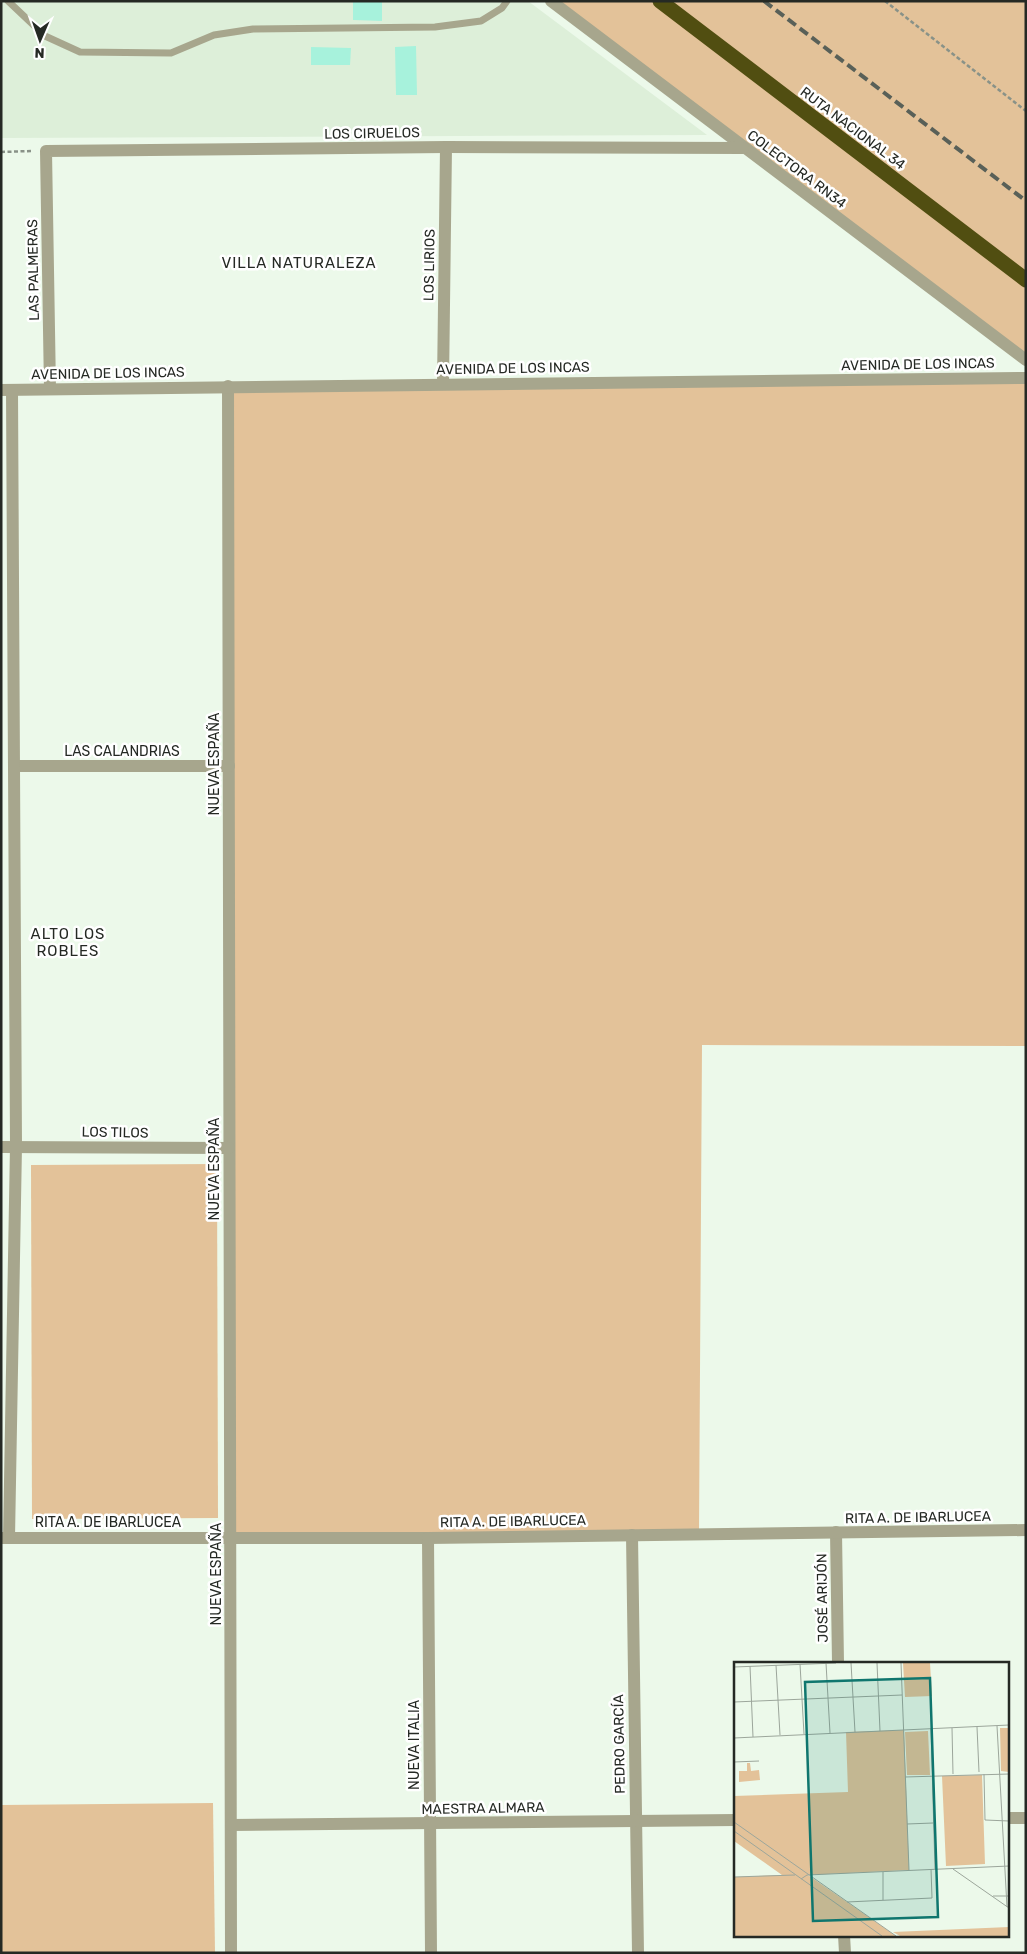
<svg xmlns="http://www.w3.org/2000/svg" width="1027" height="1954" font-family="Rubik,sans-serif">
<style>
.built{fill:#ddefd9}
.green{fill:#e3c299}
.building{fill:#a7f2dc}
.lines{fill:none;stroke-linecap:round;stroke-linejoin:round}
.path{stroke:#899288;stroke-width:2.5;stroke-dasharray:4 2.5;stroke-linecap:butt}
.lane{stroke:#a7a68d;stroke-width:7}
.street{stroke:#a7a68d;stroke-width:12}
.highway{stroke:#514e11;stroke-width:15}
.rail{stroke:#596058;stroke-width:4;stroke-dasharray:10 5;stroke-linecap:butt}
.labels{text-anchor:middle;stroke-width:5;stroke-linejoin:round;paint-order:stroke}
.street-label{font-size:14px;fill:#252924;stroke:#fff}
.neighbourhood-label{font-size:15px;letter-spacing:1px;fill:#252924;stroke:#fff}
.inset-road{fill:none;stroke:#9ca69b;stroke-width:1}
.view{fill:#0f766e;fill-opacity:0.15;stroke:#0f766e;stroke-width:2.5}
.inset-edge{fill:none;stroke:#252924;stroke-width:2.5}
</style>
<rect width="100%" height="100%" fill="#ecf9ea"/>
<polygon class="built" points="1,1 528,1 707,135 1,138"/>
<g class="green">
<polygon points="551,1 1026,1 1026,360"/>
<polygon points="1026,378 1026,1046 702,1045 699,1534 231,1537 228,386"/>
<polygon points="217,1164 218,1518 32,1519 31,1165"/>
<polygon points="213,1803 215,1953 1,1953 1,1805"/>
</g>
<g class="building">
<polygon points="353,1 382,1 382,21 353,20"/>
<polygon points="416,46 417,95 396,95 395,47"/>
<polygon points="311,47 351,48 350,65 311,65"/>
</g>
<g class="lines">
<g class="path">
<polyline points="885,1 1026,111"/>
<polyline points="1,152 32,151"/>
</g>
<polyline class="lane" points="8,1 45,36 80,52 171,53 214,35 253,29 435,27 481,21 502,8 507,1"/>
<g class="street">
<polyline points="551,1 1026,360"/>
<polyline points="443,384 446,147"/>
<polyline points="228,386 231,1953"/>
<polyline points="50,389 46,151 446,147 743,148"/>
<polyline points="1,390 1026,378"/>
<polyline points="14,766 229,766"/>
<polyline points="1,1147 229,1148"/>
<polyline points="836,1532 838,1663"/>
<polyline points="632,1535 638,1953"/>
<polyline points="1,1538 428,1538 1026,1530"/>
<polyline points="9,1538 16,1146 12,390"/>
<polyline points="428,1538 431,1953"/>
<polyline points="1008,1818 1026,1818"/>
<polyline points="231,1825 736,1820"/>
<polyline points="844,1935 845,1953"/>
</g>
<polyline class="highway" points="660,1 1026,280"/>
<polyline class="rail" points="764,1 1026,201"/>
</g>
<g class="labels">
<g class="street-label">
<text transform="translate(853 128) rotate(37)" y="5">RUTA NACIONAL 34</text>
<text transform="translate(372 133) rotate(-1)" y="5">LOS CIRUELOS</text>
<text transform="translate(797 169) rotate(37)" y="5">COLECTORA RN34</text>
<text transform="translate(429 265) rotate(-89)" y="5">LOS LIRIOS</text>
<text transform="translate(33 270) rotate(-91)" y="5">LAS PALMERAS</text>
<text transform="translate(918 364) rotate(-1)" y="5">AVENIDA DE LOS INCAS</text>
<text transform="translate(513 368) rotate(-1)" y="5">AVENIDA DE LOS INCAS</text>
<text transform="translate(108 373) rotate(-1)" y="5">AVENIDA DE LOS INCAS</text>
<text x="122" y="756">LAS CALANDRIAS</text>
<text transform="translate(214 764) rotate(-90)" y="5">NUEVA ESPAÑA</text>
<text transform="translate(115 1132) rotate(1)" y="5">LOS TILOS</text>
<text transform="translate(214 1169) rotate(-90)" y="5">NUEVA ESPAÑA</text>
<text transform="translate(918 1517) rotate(-1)" y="5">RITA A. DE IBARLUCEA</text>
<text transform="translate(513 1521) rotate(-1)" y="5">RITA A. DE IBARLUCEA</text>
<text x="108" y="1527">RITA A. DE IBARLUCEA</text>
<text transform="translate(216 1574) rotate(-90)" y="5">NUEVA ESPAÑA</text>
<text transform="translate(822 1598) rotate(-91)" y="5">JOSÉ ARIJÓN</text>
<text transform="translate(619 1744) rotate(-91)" y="5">PEDRO GARCÍA</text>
<text transform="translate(414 1745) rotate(-90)" y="5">NUEVA ITALIA</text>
<text transform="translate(483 1808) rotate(-1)" y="5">MAESTRA ALMARA</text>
</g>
<g class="neighbourhood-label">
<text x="299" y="268">VILLA NATURALEZA</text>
<text x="68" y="939">ALTO LOS<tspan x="68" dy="17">ROBLES</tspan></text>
</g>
</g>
<g transform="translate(734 1662)">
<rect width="275" height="275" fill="#ecf9ea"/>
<path d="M169,1H196L198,34L171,35ZM266,66H275V110L267,109ZM170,68L175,208L74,213L162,274H0V215L48,213L0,179V134L114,130L112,70ZM194,69L196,113H173L171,70ZM13,101H16L17,109L25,108L26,118L5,120V109H13ZM248,113L251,202L212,204L208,114ZM275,265V274H166L159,270Z" fill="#e3c299"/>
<path class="inset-road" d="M92,1L96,71M117,1L121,70M143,1L146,69M167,1L175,208M66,2L70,72M42,3L46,73M16,4L19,75M0,5L102,1M0,40L168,33M263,64L273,245M243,65L245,110M218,66L219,112M197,67L201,207M0,76L275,63M0,100L25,99M250,112L251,158L275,159M171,115L275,112M0,160L162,274M173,162L199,161M0,169L148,274M219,207L275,246M149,210V238M0,215L61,213M67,217L73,213L275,204M259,234H275M113,240L198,236L197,207"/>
<path class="view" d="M196,16L204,255L79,259L71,20Z"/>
<rect width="275" height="275" class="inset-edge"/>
</g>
<rect width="1027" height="1954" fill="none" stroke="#252924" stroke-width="5"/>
<g transform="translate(40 40) rotate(182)" stroke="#ffffff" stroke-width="4" paint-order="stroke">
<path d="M0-4L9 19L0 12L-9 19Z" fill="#252924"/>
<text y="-8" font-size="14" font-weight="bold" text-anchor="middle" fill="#252924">N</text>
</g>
</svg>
